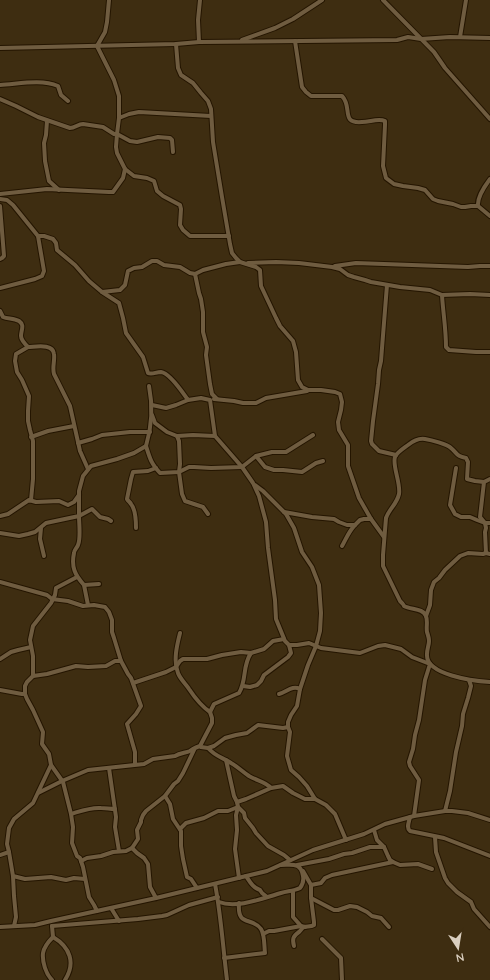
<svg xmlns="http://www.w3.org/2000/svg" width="490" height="980" font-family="Quicksand,sans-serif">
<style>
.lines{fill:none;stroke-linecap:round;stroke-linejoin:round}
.minor-casing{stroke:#241500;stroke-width:6}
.minor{stroke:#6f5c40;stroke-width:4}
</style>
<rect width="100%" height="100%" fill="#3e2d11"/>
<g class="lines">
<g class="minor-casing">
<g id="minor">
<polyline points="109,0 107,22 105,32 97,46 114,80 119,96 119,118"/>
<polyline points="383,0 434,52 445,68 490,119"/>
<polyline points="460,37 466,0"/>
<polyline points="242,40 275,28 293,19 322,0"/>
<path d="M295,41L302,87L306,92L311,96H342C353,107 340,124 362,122C370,122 378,118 385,121V125L383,166L386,178L394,184L403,186L418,188L425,190L433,199L438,201L453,204L461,207H465L471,206H478"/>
<polyline points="199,42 198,20 200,0"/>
<polyline points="176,44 178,68 181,75 193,83 201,93 208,101 211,109 213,142 222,197 230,244 232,253 236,258 240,262 256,267 260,270 261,286 276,318 280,326 293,341 296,352 298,380 302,387 308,390 321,390 335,392 340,394 342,402 341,410 338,422 339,430 348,445 348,466 359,498 371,519 384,537"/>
<polyline points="0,48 176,44 199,42 397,40 408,37 421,39 450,37 490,38"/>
<path d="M0,85C19,84 41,79 58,86L61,95L68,101"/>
<path d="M0,99L16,106L38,117L70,128C75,128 78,124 83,124L103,127L114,134H117L116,147L117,153L125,169L134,176L147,178L154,181L157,191L163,196L180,205L181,209L180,225L183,230L190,236H229"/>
<polyline points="47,121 46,135 44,143 45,161 49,181 59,190"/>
<polyline points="173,152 172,140 170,138 158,137 137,142 130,141 117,134 119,118 129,114 139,112 211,116"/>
<path d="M490,179C484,187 477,197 478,206L490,216"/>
<polyline points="0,194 47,189 109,192 113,192 123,178 125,169"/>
<path d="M0,199L7,200L13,205L38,236H44L53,239L56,243L57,250L75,265L89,281L102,292L119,303L123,318L126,333L143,357L148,373C152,375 156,372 161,372C170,373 183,393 188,400L201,398L210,400L215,436L242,467L253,483L259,496L266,522L268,548L275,600L276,619L285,641L289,645H297L309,643L321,648L360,653L378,646L385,645L401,649L412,657L430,664L425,680L419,720L415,735L413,749L409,762L410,766L419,780L414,816"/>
<polyline points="0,206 4,256 2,258 0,259"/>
<polyline points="248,263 276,262 299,263 332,267 340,269 348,275 354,277 365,280 371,282 400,287 430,290 442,295 470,294 490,295"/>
<polyline points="335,266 356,263 468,267 480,266 490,266"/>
<polyline points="195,274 199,293 201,299 203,312 203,332 207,347 206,355 210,384 212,394 217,399"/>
<polyline points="387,285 382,348 381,361 379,370 378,384 373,421 371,441 372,444 379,451 396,455"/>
<polyline points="0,288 35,279 42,276 44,271 38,236"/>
<polyline points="102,292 120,290 125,285 128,271 134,268 142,267 152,261 157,261 164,265 180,267 190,273 195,274 203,270 226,264 240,262"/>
<path d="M442,295C443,312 446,329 446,347L449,350L476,352H490"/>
<path d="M0,311L3,317C8,319 14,318 19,321C25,325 21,330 21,336C21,340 25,344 28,347C35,347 53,343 54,354C55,361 52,367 54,374L70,406L80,451L88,469"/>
<polyline points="28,347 16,354 15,361 17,372 22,380 29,396 28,411 28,421 30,430 33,441 33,479 31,500"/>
<polyline points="214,399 234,401 243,403 256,403 266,398 307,391"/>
<polyline points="152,405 166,408 176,405 188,400"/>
<polyline points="152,415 155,423 167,432 177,436 179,441 180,464 179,472 182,494 185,501 203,507 208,514"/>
<polyline points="177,436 193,435 215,436"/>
<polyline points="31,437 48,431 74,426"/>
<polyline points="78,443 92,439 102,435 130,432 150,432"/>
<path d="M146,446C152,426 153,406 149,386"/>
<polyline points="256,456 265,467 274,470 283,470 302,472 316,463 323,461"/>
<polyline points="456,468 450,505 455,514 461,517 470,517 477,520 485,523 490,523"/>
<path d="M484,482L475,481L467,479L468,462L466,458C456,456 458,454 451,448C447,444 431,440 425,439C419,438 413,441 408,445C404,448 397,452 395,457C392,465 401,484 399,494C397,504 389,509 386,518L383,555V566L400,601C401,602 404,605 404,606C411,610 423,608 426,616C428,621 426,627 427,632C428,635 429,638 429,641C429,645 427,649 427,654C425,675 474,681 490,682"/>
<polyline points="255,485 263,491 286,514 294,528 302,552 312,567 319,585 321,613 320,631 316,646 308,665 300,689 297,706 291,715 288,722 288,727 290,732 287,756 291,770 299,777 307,786 315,799 326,805 335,814 346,840"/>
<polyline points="284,512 312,517 334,519 339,522 347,525 355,525 360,520 364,519 371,519"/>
<polyline points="0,516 8,514 29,500 36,502 59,501 68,505 74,502 79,495"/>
<polyline points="41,528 40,539 44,556"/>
<path d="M136,528C136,521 136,510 131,504C130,502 128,501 127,499L131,479L133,472L148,471L156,468"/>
<path d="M0,533L19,536L28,534L35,532L46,523L79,516V491L83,476L91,466L117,459L134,453L146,446C150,459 151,463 160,473L179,472L189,467H194L211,468L242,467L256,456L272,452H286L313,435"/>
<path d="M342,546C346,539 349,531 355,525"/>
<polyline points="486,553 485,532 486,528 485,523 480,517 484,482 490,479"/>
<polyline points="0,582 47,595 52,599 68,601 83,606 94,605 105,607 109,612 112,620 112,632 114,638 121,661 128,674 131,678 141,706 136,714 127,724 135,752 135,764"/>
<path d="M99,584L84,585C75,575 71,567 74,553C74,550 77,548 78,545C81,538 79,524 79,516L92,509L100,517L108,519L111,521"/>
<polyline points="84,585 88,605"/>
<polyline points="426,616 430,605 431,590 434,582 439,578 445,570 460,556 468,553 483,554 486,553 490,554"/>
<polyline points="0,659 11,652 18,650 31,647"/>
<polyline points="33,676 33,656 30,640 33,626 51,603 55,595 56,588 77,577"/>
<polyline points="133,683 166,672 176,667 180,661 183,659 207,659 222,655 241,652 251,653 264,649 273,641 284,639"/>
<polyline points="243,686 250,687 257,685 261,681 264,675 288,657 291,653 289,645"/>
<polyline points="0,690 22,694 25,694"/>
<path d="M279,694C287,692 292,685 300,689"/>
<path d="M210,712L214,704L239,693C247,680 242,666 251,653"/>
<polyline points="200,746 201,747 208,748 214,746 225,738 236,735 247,733 258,725 283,728 288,727"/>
<path d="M208,748C216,757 222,757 231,763C238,767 243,772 249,776C257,781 265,781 271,788"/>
<polyline points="226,760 234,796 237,802 238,807 236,815 237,830 235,849 239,878"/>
<polyline points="51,765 63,782 71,814 73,827 72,843 77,856 80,858 83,867 89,897 94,905 97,911"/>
<polyline points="109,768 116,817 115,827 119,851"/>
<path d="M38,793L62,781L88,770L144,764L153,759L175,756C180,753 185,753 190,751C193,749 196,747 200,746L212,723V718L210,712C201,706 195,698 189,689C186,684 180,679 178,673C173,661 177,645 180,633"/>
<polyline points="165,796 170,804 173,819 181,831 181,846 183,859 187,877 191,879 197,888"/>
<polyline points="237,802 246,799 271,788 283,786 293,793 305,799 315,799"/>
<polyline points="445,811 450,791 456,752 462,726 463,714 468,698 471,686 469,680"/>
<path d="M71,814C81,811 91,807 101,808C106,808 110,809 115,809"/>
<path d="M410,817C409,822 406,828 410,831L444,838L490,856"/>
<polyline points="180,829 186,823 204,818 218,811 228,811 238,807 244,813 245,818 253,828 256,833 268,846 284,855 290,860"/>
<polyline points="374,830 377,840 384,847 388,856 390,860 393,862 400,865 418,864 432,869"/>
<polyline points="435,837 436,852 445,878 448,883 457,892 471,902 474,909 490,927"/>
<polyline points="132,848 137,853 144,858 148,864 150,887 156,898"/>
<polyline points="9,852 13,876 25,879 51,877 66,880 74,878 85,879"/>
<polyline points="0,855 9,852 7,844 9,828 14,819 33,803 51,765 49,754 42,744 43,732 33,710 27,699 25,694 25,686 27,682 33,676 47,674 76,666 88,667 106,666 115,661 121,661"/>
<polyline points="81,861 87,858 101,856 113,852 126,851 132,848 138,839 137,830 141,822 141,820 143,815 146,811 165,796 174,784 178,781 183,773 194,750"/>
<polyline points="297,865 329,859 344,854 352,853 370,847 384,847"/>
<polyline points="13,876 14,896 16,917 14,926"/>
<path d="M246,876C250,882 253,888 260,890L262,893L267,897"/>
<path d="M215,884C221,915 223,948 227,980"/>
<polyline points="311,885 321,883 325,878 332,875 393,862"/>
<polyline points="293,891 293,917 301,926"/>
<polyline points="311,898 334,910 338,910 350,906 357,907 367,912 372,916 381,918 389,927"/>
<path d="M219,902C237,909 263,898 281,893C288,891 294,891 300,888C303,884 304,881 303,876C301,862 292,865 281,865"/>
<polyline points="111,908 119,921"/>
<polyline points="52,926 138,919 162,916 167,915 189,905 218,897"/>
<path d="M52,926L53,937C49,941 44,947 43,953C42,962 46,974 52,980"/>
<polyline points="0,927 35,925 51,921 156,898 267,871 313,850 364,834 385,824 414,816 445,811 452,811 468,813 490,820"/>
<polyline points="263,934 269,931 274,931 301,926 305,927"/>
<path d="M53,937C70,947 76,963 65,980"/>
<polyline points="322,939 341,958 342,980"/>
<path d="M294,946C292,939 293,936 299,932C301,930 302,928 304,927C307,926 311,927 314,925V922L311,898V885L303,871"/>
<path d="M224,958L265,953C264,946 265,935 261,929C252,916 237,928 239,903"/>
</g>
</g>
<use href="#minor" class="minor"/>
</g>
<g transform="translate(458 948) rotate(168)" stroke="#3e2d11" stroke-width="3" paint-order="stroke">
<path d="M0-3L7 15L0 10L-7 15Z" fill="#dacfc0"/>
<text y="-6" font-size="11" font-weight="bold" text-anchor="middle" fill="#dacfc0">N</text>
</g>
</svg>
